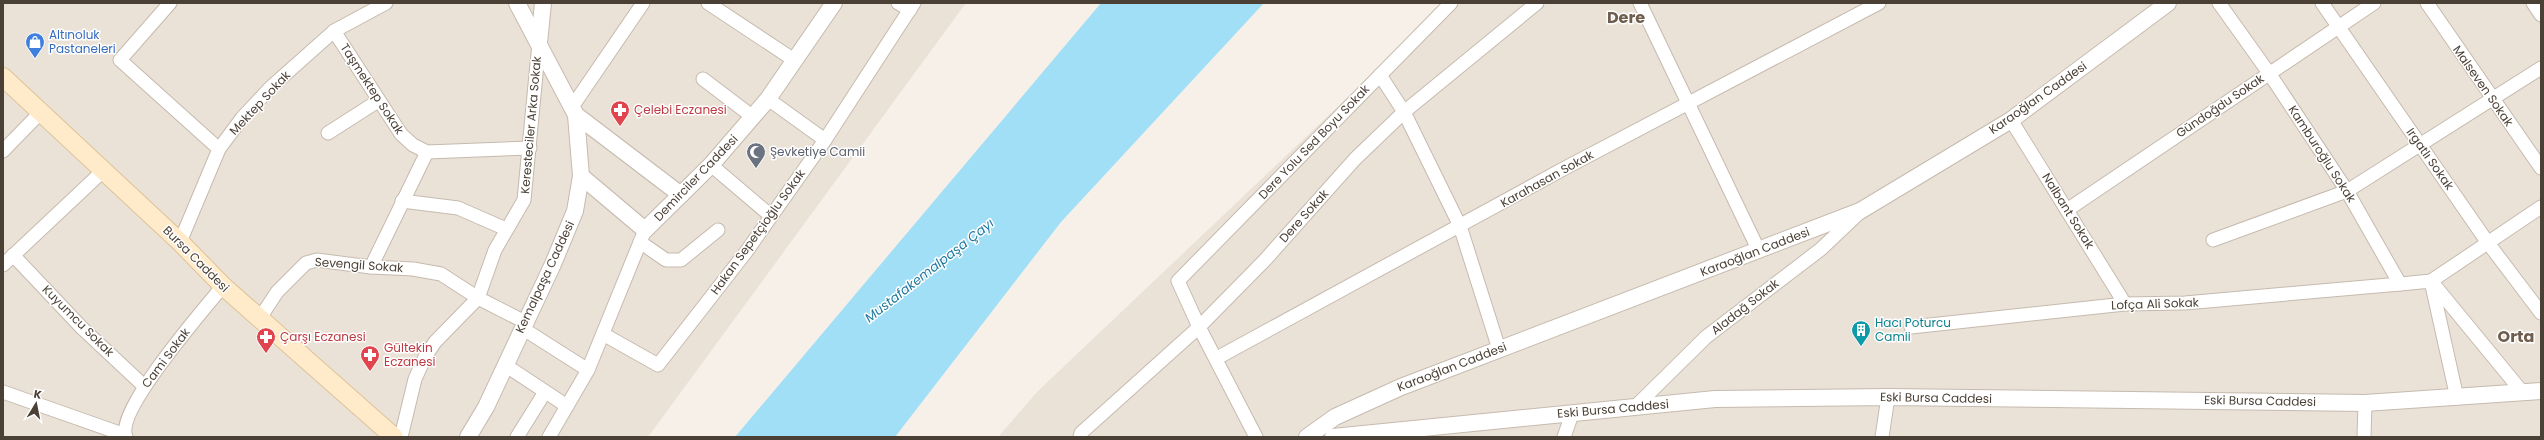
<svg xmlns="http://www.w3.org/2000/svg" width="2544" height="440" font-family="Poppins,sans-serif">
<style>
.residential{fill:#eae2d7}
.water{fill:#a1dff7}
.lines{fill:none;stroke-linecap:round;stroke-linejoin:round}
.minor-casing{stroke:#c6baae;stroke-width:15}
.tertiary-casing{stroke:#c6baae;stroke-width:18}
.secondary-casing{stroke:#ddc297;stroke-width:20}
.minor{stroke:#fff;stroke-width:13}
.tertiary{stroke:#fff;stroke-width:16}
.secondary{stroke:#ffebca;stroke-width:18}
.labels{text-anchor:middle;stroke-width:3;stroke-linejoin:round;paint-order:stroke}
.shop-label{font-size:12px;fill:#366cbe;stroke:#fff;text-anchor:start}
.street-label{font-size:12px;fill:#4b4036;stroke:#fff}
.health-label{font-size:12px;fill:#be3a42;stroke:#fff;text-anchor:start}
.worship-label{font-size:12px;fill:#5b616d;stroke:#fff;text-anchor:start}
.culture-label{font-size:12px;fill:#0d838f;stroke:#fff;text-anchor:start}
.water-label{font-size:13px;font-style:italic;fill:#207a9f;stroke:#fff}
.district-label{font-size:16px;font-weight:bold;fill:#6f5d4d;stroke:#fff}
</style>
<rect width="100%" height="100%" fill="#f6f0e9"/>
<g class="residential">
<polygon points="3,3 966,3 648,437 3,437"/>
<polygon points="1447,3 2541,3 2541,437 998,437 1038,391"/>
</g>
<polygon class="water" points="1101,3 1264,3 1061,222 895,437 735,437"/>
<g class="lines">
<g class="minor-casing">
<g id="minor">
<polyline points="170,3 120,60 219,149"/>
<polyline points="708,3 794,60"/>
<polyline points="898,3 910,10"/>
<polyline points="1640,3 1759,251"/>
<polyline points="2219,3 2269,73 2347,191 2400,284 2431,281 2457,398"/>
<polyline points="2322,3 2488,243 2541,313"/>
<polyline points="2427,3 2541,168"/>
<polyline points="2533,3 2541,15"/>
<polyline points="334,31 401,134 413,145 427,152 530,148"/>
<polyline points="1380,75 1404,112 1460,226 1499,349"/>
<polyline points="703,79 753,117"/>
<polyline points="768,99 825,140"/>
<polyline points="572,107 643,3"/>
<polyline points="2011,120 2125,304"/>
<polyline points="328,133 378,101"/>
<polyline points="3,151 40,113"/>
<polyline points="711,165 771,216"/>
<polyline points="402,201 458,208 506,229"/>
<polyline points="2067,210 2374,3"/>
<polyline points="2213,240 2347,191 2541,68"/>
<polyline points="180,242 219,149 242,118 271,87 334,31 386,3"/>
<polyline points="640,242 666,260 681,260 718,230"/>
<polyline points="13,255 82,328 144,386"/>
<polyline points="3,265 104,170"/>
<polyline points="371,267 427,152"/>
<polyline points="260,318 277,292 306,263 317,260 371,267 413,269 441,274 478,298 525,322"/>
<polyline points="1911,327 2125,304 2185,303 2400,284"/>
<polyline points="522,328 588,370"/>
<polyline points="603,334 658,365 746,252 825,140 914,3"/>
<polyline points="1217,358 1565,168 1879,3"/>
<polyline points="505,365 567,406"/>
<polyline points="3,392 125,435"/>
<polyline points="2523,393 2431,281 2541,207"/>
<polyline points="1634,408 1706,337 1821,249 1859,213"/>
<path d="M126,437C115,411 204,309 223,286"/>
<polyline points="401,437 415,379 425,357 435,342 478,298 495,250 524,200 539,43"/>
<polyline points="517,437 545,392"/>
<polyline points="549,437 588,370 645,230"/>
<polyline points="1080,437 1081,433 1199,327 1265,260 1355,159 1404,112 1537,3"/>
<polyline points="1256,437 1199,327 1178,281 1451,3"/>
<polyline points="1564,437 1572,414"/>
<polyline points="1882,437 1888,397"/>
<polyline points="2364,437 2365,403"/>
</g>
</g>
<g class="tertiary-casing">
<g id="tertiary">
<polyline points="539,43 543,3"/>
<polyline points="576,115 681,195"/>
<polyline points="581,176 645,230 711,165 768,99 834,3"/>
<polyline points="468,437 486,407 553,264 575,211 581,176 576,115 517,3"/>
<polyline points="1307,437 1335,417 1401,387 1860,211 2011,120 2168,3"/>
<polyline points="1333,437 1715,399 1888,397 2365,403 2541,391"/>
</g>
</g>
<g class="secondary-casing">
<polyline id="secondary" points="3,77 180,242 223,286 394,437"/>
</g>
<use href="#minor" class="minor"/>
<use href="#tertiary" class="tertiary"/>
<use href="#secondary" class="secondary"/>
</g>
<defs>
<g id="shop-pin" transform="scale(1)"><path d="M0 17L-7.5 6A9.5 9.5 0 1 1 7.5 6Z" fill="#3f7fe0" stroke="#fff"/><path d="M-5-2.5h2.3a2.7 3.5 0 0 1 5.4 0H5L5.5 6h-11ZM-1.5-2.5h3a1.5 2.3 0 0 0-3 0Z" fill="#fff"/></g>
<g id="pharmacy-pin" transform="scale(1)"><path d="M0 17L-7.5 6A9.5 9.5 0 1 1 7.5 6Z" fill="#e0444e" stroke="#fff"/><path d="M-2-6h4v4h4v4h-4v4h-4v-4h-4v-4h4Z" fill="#fff"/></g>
<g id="mosque-pin" transform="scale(1)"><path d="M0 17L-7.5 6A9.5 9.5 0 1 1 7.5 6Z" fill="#6b7280" stroke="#fff"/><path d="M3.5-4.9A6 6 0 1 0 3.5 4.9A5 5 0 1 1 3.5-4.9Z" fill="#fff"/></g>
<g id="building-pin" transform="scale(1)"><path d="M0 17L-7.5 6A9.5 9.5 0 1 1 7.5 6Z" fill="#0f9aa8" stroke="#fff"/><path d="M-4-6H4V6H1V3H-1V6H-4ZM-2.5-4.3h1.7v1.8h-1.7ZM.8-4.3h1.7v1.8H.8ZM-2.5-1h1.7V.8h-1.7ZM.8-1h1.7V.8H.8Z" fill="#fff"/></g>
</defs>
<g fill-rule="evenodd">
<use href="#shop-pin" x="35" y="42"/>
<use href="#pharmacy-pin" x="620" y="110"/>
<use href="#mosque-pin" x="756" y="152"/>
<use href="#building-pin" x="1861" y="330"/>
<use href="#pharmacy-pin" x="266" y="337"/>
<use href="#pharmacy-pin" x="370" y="355"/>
</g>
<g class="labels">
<g class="shop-label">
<text x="49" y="39">Altınoluk<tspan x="49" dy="14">Pastaneleri</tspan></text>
</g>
<g class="street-label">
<text transform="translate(2483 86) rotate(55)" y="4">Malseven Sokak</text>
<text transform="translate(372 89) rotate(57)" y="4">Taşmektep Sokak</text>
<text transform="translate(2038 98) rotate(-35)" y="4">Karaoğlan Caddesi</text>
<text transform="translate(260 103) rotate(-47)" y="4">Mektep Sokak</text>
<text transform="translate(2220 106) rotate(-34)" y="4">Gündoğdu Sokak</text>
<text transform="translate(531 125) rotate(-85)" y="4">Keresteciler Arka Sokak</text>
<text transform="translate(1314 142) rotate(-46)" y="4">Dere Yolu Sed Boyu Sokak</text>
<text transform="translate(2322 154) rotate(57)" y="4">Kamburoğlu Sokak</text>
<text transform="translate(2430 159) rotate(55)" y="4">Irgatlı Sokak</text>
<text transform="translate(696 178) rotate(-46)" y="4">Demirciler Caddesi</text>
<text transform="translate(1547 179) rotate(-29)" y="4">Karahasan Sokak</text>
<text transform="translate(2068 211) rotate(58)" y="4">Nalbant Sokak</text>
<text transform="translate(1304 216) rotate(-48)" y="4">Dere Sokak</text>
<text transform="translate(758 232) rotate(-54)" y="4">Hakan Sepetçioğlu Sokak</text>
<text transform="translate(1755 252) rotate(-21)" y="4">Karaoğlan Caddesi</text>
<text transform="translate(196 259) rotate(45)" y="4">Bursa Caddesi</text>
<text transform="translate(359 265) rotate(4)" y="4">Sevengil Sokak</text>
<text transform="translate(545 277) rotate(-65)" y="4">Kemalpaşa Caddesi</text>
<text transform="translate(2155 304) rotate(-2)" y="4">Lofça Ali Sokak</text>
<text transform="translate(1745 307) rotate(-38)" y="4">Aladağ Sokak</text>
<text transform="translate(78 321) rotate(45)" y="4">Kuyumcu Sokak</text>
<text transform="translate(166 358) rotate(-53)" y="4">Cami Sokak</text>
<text transform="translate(1452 367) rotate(-21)" y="4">Karaoğlan Caddesi</text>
<text transform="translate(1936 398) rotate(1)" y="4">Eski Bursa Caddesi</text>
<text transform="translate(2260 401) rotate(1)" y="4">Eski Bursa Caddesi</text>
<text transform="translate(1613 409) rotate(-5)" y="4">Eski Bursa Caddesi</text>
</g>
<g class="health-label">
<text x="634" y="114">Çelebi Eczanesi</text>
<text x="280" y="341">Çarşı Eczanesi</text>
<text x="384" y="352">Gültekin<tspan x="384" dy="14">Eczanesi</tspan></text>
</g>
<g class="worship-label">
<text x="770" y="156">Şevketiye Camii</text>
</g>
<g class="culture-label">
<text x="1875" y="327">Hacı Poturcu<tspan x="1875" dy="14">Camii</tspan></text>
</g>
<g class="water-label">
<text transform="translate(929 270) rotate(-38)" y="5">Mustafakemalpaşa Çayı</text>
</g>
<g class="district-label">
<text x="1626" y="23">Dere</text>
<text x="2516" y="342">Orta</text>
</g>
</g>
<rect width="2544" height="440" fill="none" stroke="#4b4036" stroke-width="8"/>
<g transform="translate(36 404) rotate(10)" stroke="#ffffff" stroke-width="3" paint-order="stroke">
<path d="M0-3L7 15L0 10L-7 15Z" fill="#4b4036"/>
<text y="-6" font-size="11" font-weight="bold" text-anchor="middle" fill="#4b4036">K</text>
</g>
</svg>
